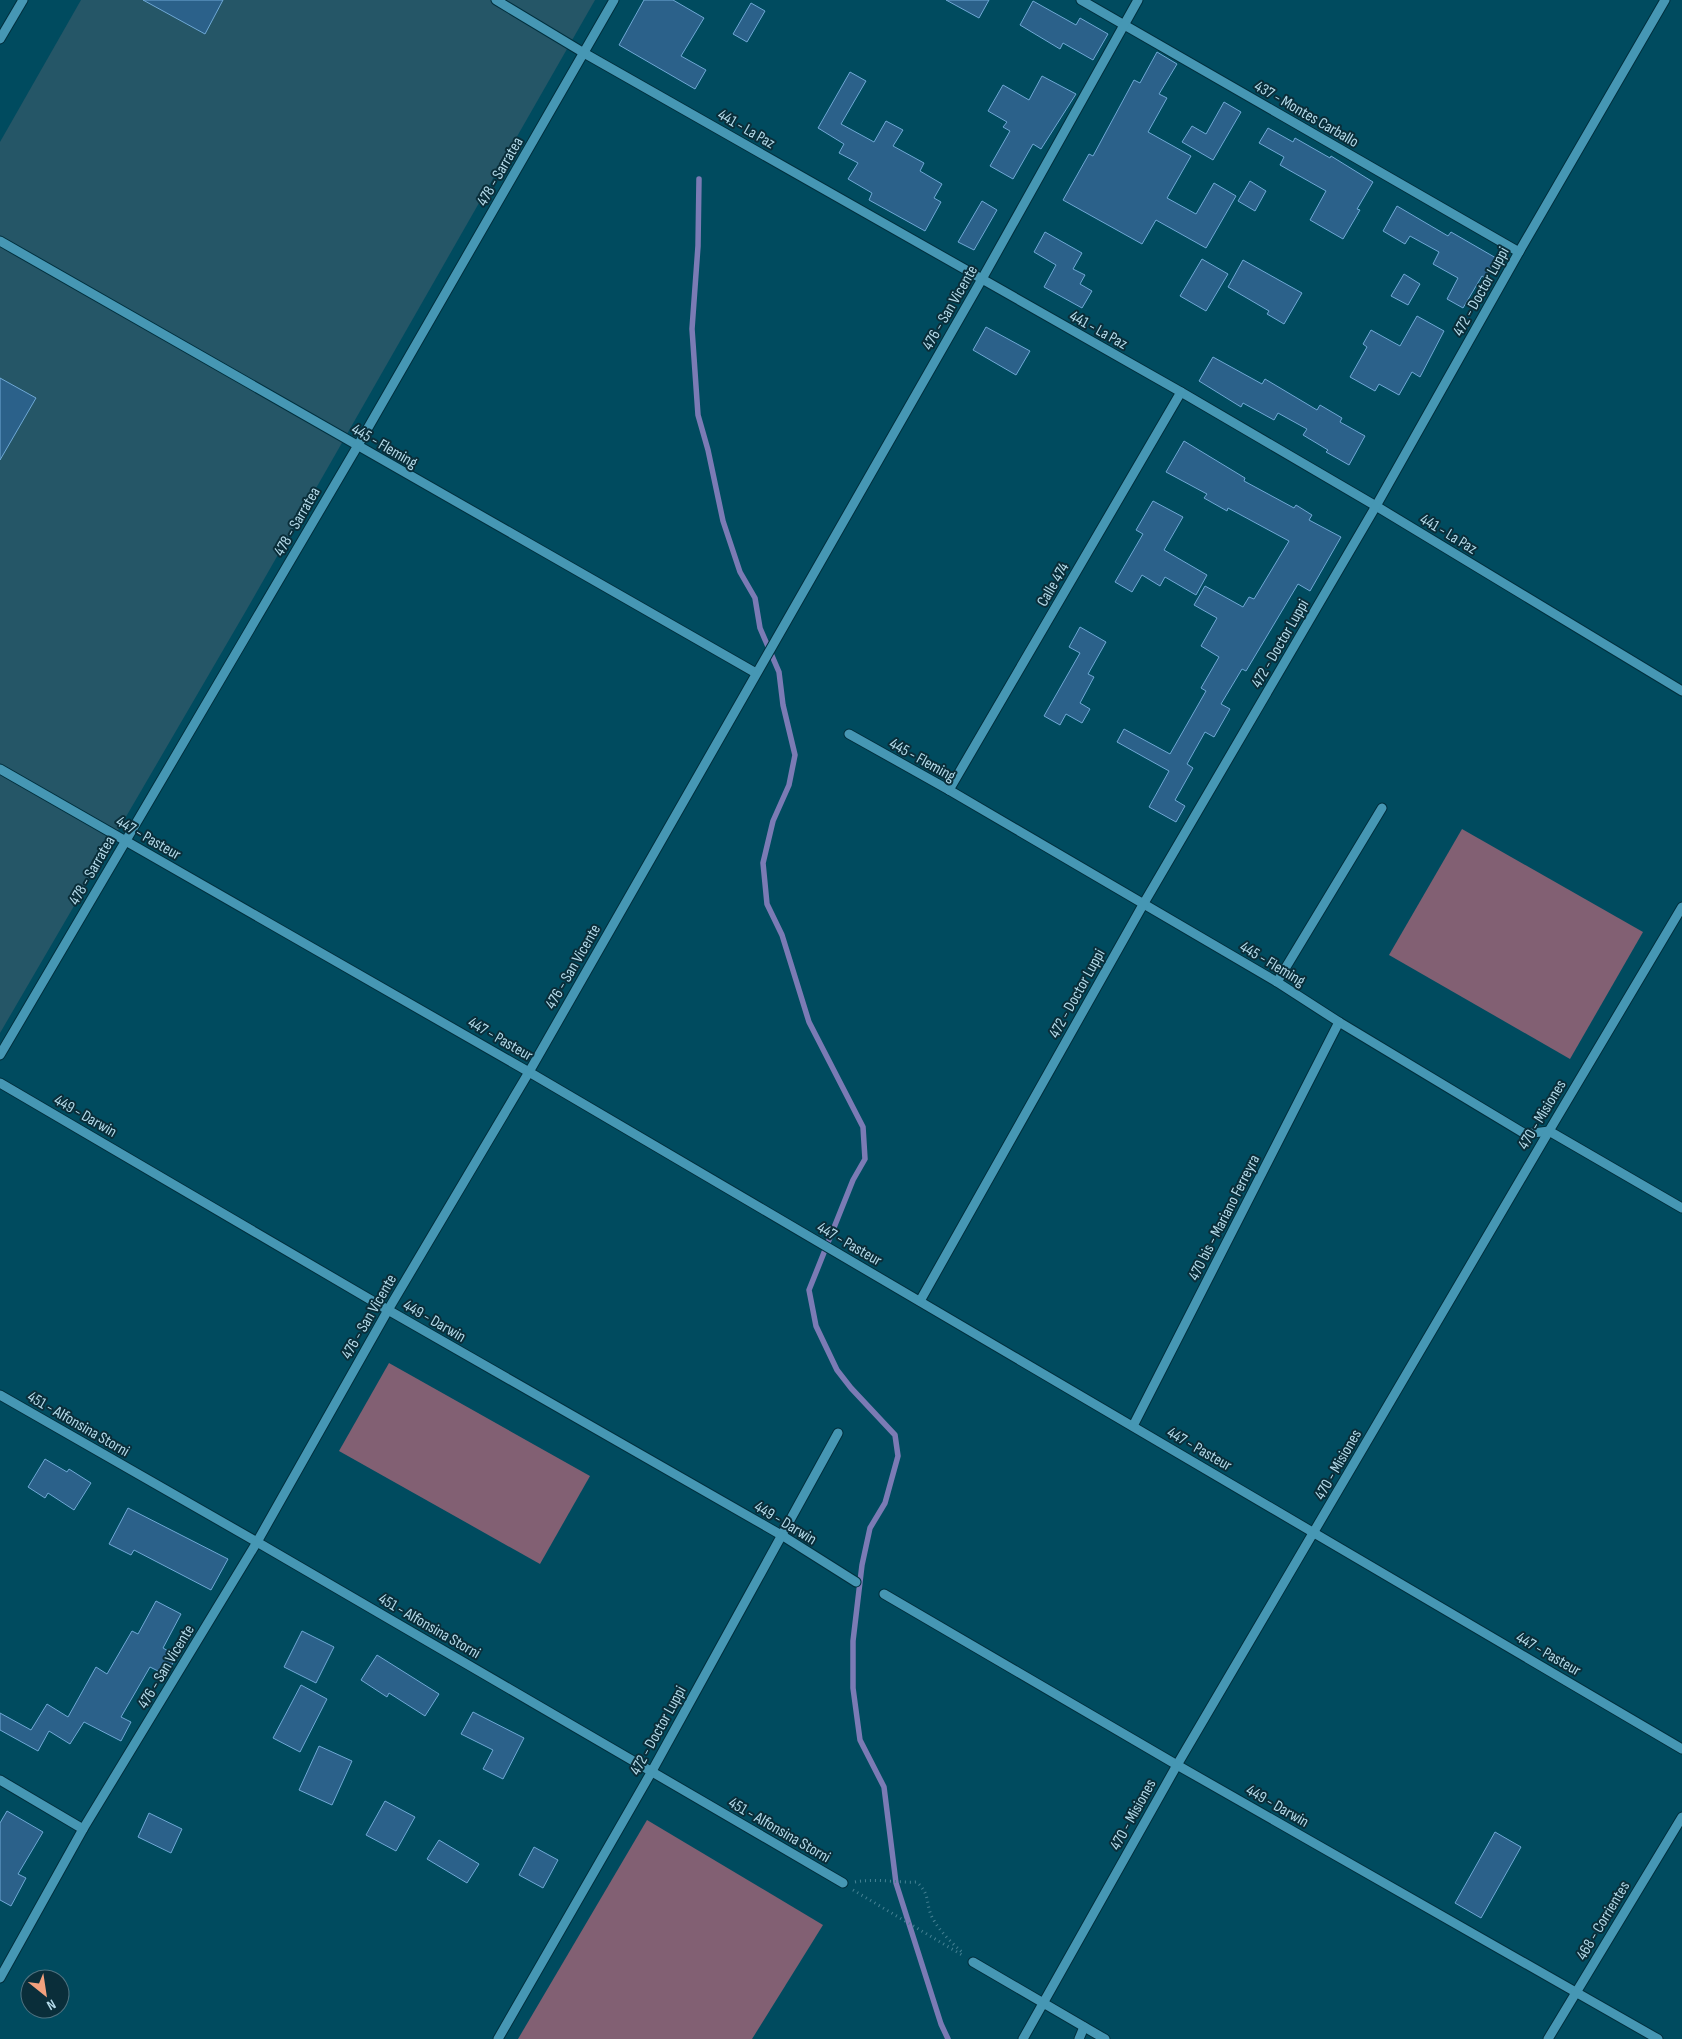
<svg xmlns="http://www.w3.org/2000/svg" width="1682" height="2039" font-family="'Sofia Sans Condensed',sans-serif">
<style>
.built{fill:#255667}
.green{fill:#826073}
.lines{fill:none;stroke-linecap:round;stroke-linejoin:round}
.stream{stroke:#7b7bb5;stroke-width:5.5}
.building{fill:#2b618a;stroke:#6fa8d5}
.minor-casing{stroke:#002f3d;stroke-width:11}
.path{stroke:#458294;stroke-width:3;stroke-dasharray:1 4;stroke-linecap:butt}
.minor{stroke:#4697b4;stroke-width:9}
.labels{text-anchor:middle;stroke-width:4;stroke-linejoin:round;paint-order:stroke}
.street-label{font-size:16px;fill:#b3d9e8;stroke:#0a2e3a}
</style>
<rect width="100%" height="100%" fill="#004b5f"/>
<polygon class="built" points="81,0 595,0 247,609 0,1033 0,142"/>
<g class="green">
<polygon points="1462,829 1643,932 1570,1059 1389,955"/>
<polygon points="389,1363 590,1476 540,1564 339,1451"/>
<polygon points="647,1820 823,1925 752,2039 518,2039"/>
</g>
<g class="lines">
<polyline class="stream" points="699,179 698,246 692,329 698,415 708,450 723,521 740,572 755,598 760,628 779,672 783,705 795,755 789,785 773,821 763,863 767,904 782,935 809,1022 863,1127 865,1159 853,1180 809,1290 816,1326 837,1370 851,1388 895,1435 898,1456 885,1503 870,1528 862,1565 853,1641 853,1688 860,1740 884,1787 896,1883 941,2024 948,2039"/>
</g>
<g class="building">
<polygon points="143,0 223,0 205,34"/>
<polygon points="644,0 673,0 704,18 681,56 706,70 695,89 619,45"/>
<polygon points="946,0 989,0 979,18"/>
<polygon points="1033,1 1076,25 1080,18 1108,34 1093,60 1063,43 1060,49 1020,25"/>
<polygon points="751,3 765,11 747,42 733,34"/>
<polygon points="1157,52 1177,64 1159,94 1167,98 1148,132 1191,156 1167,198 1196,214 1214,183 1236,196 1206,248 1156,220 1142,244 1063,200 1089,154 1093,156 1134,80 1140,83"/>
<polygon points="850,72 866,81 841,124 874,142 886,121 903,130 893,146 924,163 920,171 942,184 934,198 941,202 925,231 869,200 872,193 848,179 858,163 839,153 844,144 818,128"/>
<polygon points="1042,76 1076,94 1041,149 1033,144 1013,179 990,166 1010,131 1003,127 1007,122 988,111 1003,85 1029,100"/>
<polygon points="1224,102 1241,112 1213,160 1182,142 1192,126 1206,134"/>
<polygon points="1268,128 1293,142 1295,138 1330,158 1331,156 1373,182 1357,209 1360,210 1343,239 1310,220 1326,191 1280,165 1284,157 1259,143"/>
<polygon points="1250,181 1266,191 1255,211 1238,201"/>
<polygon points="982,201 997,210 974,250 958,242"/>
<polygon points="1397,206 1448,236 1451,232 1496,258 1485,278 1482,276 1463,308 1447,299 1458,278 1433,264 1439,252 1410,236 1405,244 1383,231"/>
<polygon points="1045,232 1082,253 1073,269 1085,275 1080,284 1092,291 1082,308 1044,287 1056,265 1034,252"/>
<polygon points="1202,259 1228,274 1206,311 1180,296"/>
<polygon points="1243,260 1302,293 1284,324 1267,314 1269,311 1228,287"/>
<polygon points="1404,274 1420,284 1408,305 1391,296"/>
<polygon points="1417,316 1444,331 1420,377 1412,372 1399,395 1379,384 1375,391 1350,377 1367,347 1363,344 1371,330 1400,346"/>
<polygon points="986,327 1030,351 1016,375 973,350"/>
<polygon points="1213,357 1262,384 1265,379 1317,410 1320,405 1342,418 1340,422 1365,436 1349,465 1326,452 1328,450 1303,435 1307,429 1278,413 1274,420 1243,403 1241,407 1199,381"/>
<polygon points="0,378 36,398 0,460"/>
<polygon points="1184,441 1245,478 1244,481 1294,508 1296,505 1312,515 1309,520 1341,537 1310,591 1298,584 1246,671 1242,669 1221,704 1230,709 1214,737 1205,732 1187,764 1193,768 1175,800 1185,806 1176,822 1149,807 1169,771 1117,742 1124,729 1170,754 1206,691 1201,688 1219,657 1201,646 1217,618 1194,605 1205,586 1243,607 1249,597 1254,599 1289,541 1228,508 1227,511 1204,498 1207,494 1166,472"/>
<polygon points="1153,501 1183,517 1164,550 1207,575 1196,595 1165,577 1160,586 1142,575 1132,592 1115,582 1143,534 1136,530"/>
<polygon points="1080,627 1106,642 1088,674 1094,677 1080,703 1090,709 1082,723 1066,714 1060,725 1044,716 1080,653 1069,647"/>
<polygon points="45,1459 67,1472 69,1469 91,1483 74,1510 48,1493 45,1498 28,1487"/>
<polygon points="128,1508 228,1559 211,1590 134,1550 131,1555 109,1544"/>
<polygon points="156,1601 181,1614 163,1648 177,1656 166,1675 150,1667 121,1717 131,1722 121,1741 84,1722 70,1744 49,1731 38,1751 0,1730 0,1713 31,1730 47,1704 68,1717 96,1667 107,1674 132,1631 138,1634"/>
<polygon points="302,1631 334,1647 316,1683 284,1667"/>
<polygon points="377,1655 439,1694 425,1716 389,1693 387,1697 361,1680"/>
<polygon points="301,1685 327,1699 300,1752 273,1738"/>
<polygon points="473,1712 524,1738 503,1779 483,1769 493,1750 461,1734"/>
<polygon points="319,1746 352,1761 332,1805 299,1790"/>
<polygon points="385,1801 415,1817 396,1851 366,1835"/>
<polygon points="7,1811 43,1832 18,1874 26,1878 11,1906 0,1900 0,1823"/>
<polygon points="149,1813 182,1829 171,1853 138,1837"/>
<polygon points="1495,1832 1521,1847 1481,1918 1455,1903"/>
<polygon points="439,1840 479,1864 467,1883 427,1859"/>
<polygon points="534,1847 558,1860 543,1888 519,1875"/>
</g>
<g class="lines">
<g class="minor-casing">
<g id="minor">
<polyline points="496,0 584,53 1181,392 1376,506 1682,691"/>
<polyline points="1081,0 1519,252"/>
<polyline points="0,39 23,0"/>
<polyline points="0,241 756,673"/>
<polyline points="849,734 949,790 1277,982 1339,1022 1525,1134 1549,1131 1682,1208"/>
<polyline points="0,769 529,1072 1682,1749"/>
<polyline points="949,790 1181,392"/>
<polyline points="1277,982 1382,808"/>
<polyline points="0,1055 357,447 614,0"/>
<polyline points="0,1083 388,1310 783,1536 856,1582"/>
<polyline points="920,1301 1144,903 1376,506 1519,252 1665,0"/>
<polyline points="0,1395 257,1542 843,1883"/>
<polyline points="1133,1426 1339,1022"/>
<polyline points="884,1594 1177,1765 1658,2039"/>
<polyline points="0,1780 83,1829"/>
<polyline points="973,1962 1105,2039"/>
<polyline points="0,1978 83,1829 257,1542 388,1310 529,1072 982,279 1138,0"/>
<polyline points="498,2039 652,1771 838,1433"/>
<polyline points="1023,2039 1177,1765 1549,1131 1682,907"/>
<polyline points="1079,2039 1084,2027"/>
<polyline points="1548,2039 1682,1817"/>
</g>
</g>
<g class="path">
<path d="M855,1882C876,1878 896,1883 917,1882C931,1896 925,1902 932,1917C939,1931 952,1943 963,1953"/>
<polyline points="853,1890 962,1955"/>
</g>
<use href="#minor" class="minor"/>
</g>
<g class="labels">
<g class="street-label">
<text transform="translate(1307 113) rotate(30)" y="6">437 - Montes Carballo</text>
<text transform="translate(747 128) rotate(30)" y="6">441 - La Paz</text>
<text transform="translate(499 171) rotate(-60)" y="6">478 - Sarratea</text>
<text transform="translate(1480 291) rotate(-61)" y="6">472 - Doctor Luppi</text>
<text transform="translate(949 307) rotate(-60)" y="6">476 - San Vicente</text>
<text transform="translate(1099 329) rotate(29)" y="6">441 - La Paz</text>
<text transform="translate(385 445) rotate(30)" y="6">445 - Fleming</text>
<text transform="translate(296 521) rotate(-60)" y="6">478 - Sarratea</text>
<text transform="translate(1449 533) rotate(31)" y="6">441 - La Paz</text>
<text transform="translate(1052 584) rotate(-60)" y="6">Calle 474</text>
<text transform="translate(1279 643) rotate(-60)" y="6">472 - Doctor Luppi</text>
<text transform="translate(923 759) rotate(29)" y="6">445 - Fleming</text>
<text transform="translate(149 837) rotate(30)" y="6">447 - Pasteur</text>
<text transform="translate(91 870) rotate(-60)" y="6">478 - Sarratea</text>
<text transform="translate(1273 963) rotate(31)" y="6">445 - Fleming</text>
<text transform="translate(572 966) rotate(-60)" y="6">476 - San Vicente</text>
<text transform="translate(1076 993) rotate(-61)" y="6">472 - Doctor Luppi</text>
<text transform="translate(501 1038) rotate(30)" y="6">447 - Pasteur</text>
<text transform="translate(1541 1114) rotate(-59)" y="6">470 - Misiones</text>
<text transform="translate(86 1115) rotate(30)" y="6">449 - Darwin</text>
<text transform="translate(1223 1217) rotate(-63)" y="6">470 bis - Mariano Ferreyra</text>
<text transform="translate(850 1243) rotate(30)" y="6">447 - Pasteur</text>
<text transform="translate(368 1316) rotate(-60)" y="6">476 - San Vicente</text>
<text transform="translate(435 1320) rotate(30)" y="6">449 - Darwin</text>
<text transform="translate(79 1423) rotate(30)" y="6">451 - Alfonsina Storni</text>
<text transform="translate(1200 1448) rotate(30)" y="6">447 - Pasteur</text>
<text transform="translate(1337 1464) rotate(-60)" y="6">470 - Misiones</text>
<text transform="translate(786 1522) rotate(31)" y="6">449 - Darwin</text>
<text transform="translate(430 1625) rotate(30)" y="6">451 - Alfonsina Storni</text>
<text transform="translate(1549 1653) rotate(30)" y="6">447 - Pasteur</text>
<text transform="translate(165 1666) rotate(-59)" y="6">476 - San Vicente</text>
<text transform="translate(657 1730) rotate(-61)" y="6">472 - Doctor Luppi</text>
<text transform="translate(1278 1805) rotate(30)" y="6">449 - Darwin</text>
<text transform="translate(1132 1814) rotate(-61)" y="6">470 - Misiones</text>
<text transform="translate(780 1829) rotate(30)" y="6">451 - Alfonsina Storni</text>
<text transform="translate(1602 1920) rotate(-59)" y="6">468 - Corrientes</text>
</g>
</g>
<g transform="translate(45 1994) rotate(150)"><circle r="24" fill="#0a2e3a" stroke="#4e7280"/>
<path d="M0-4L9 19L0 12L-9 19Z" fill="#f2a17e"/>
<text y="-8" font-size="14" font-weight="bold" text-anchor="middle" fill="#b3d9e8">N</text>
</g>
</svg>
